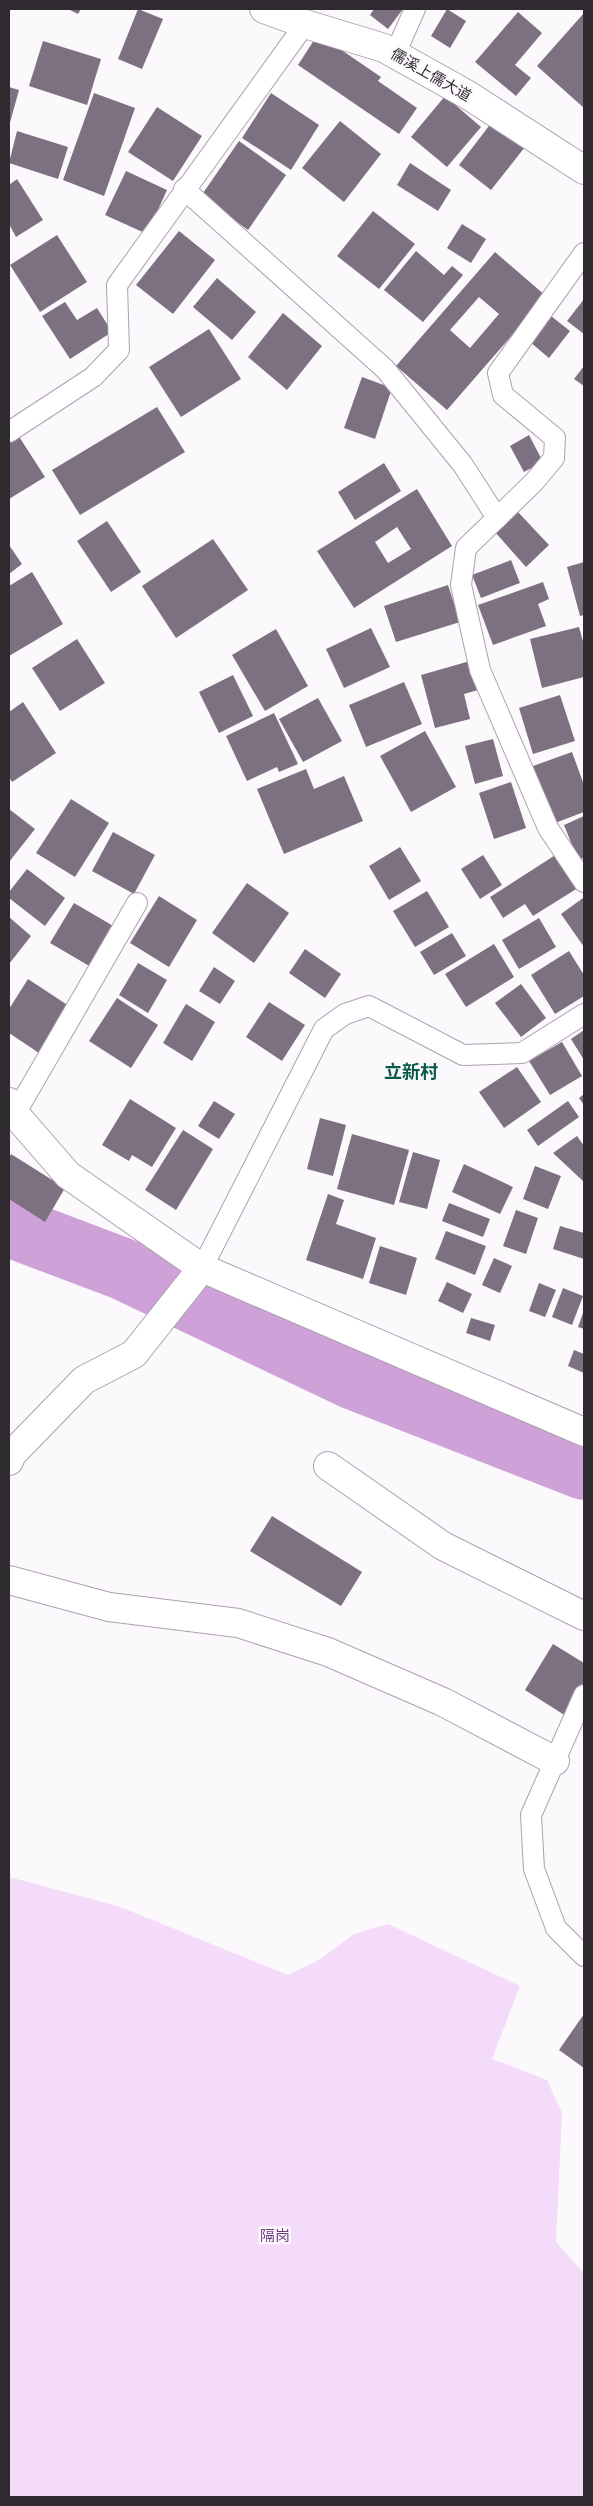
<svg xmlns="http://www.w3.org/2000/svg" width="593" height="2506" font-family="Signika,'Noto Sans SC',sans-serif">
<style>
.green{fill:#f4dbfa}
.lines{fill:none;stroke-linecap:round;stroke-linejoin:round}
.river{stroke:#cea2d8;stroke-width:62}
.building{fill:#7d7080;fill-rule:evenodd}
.lane-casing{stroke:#aea0b2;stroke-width:22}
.street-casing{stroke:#aea0b2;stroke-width:30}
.lane{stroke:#fff;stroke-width:20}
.street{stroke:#fff;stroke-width:28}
.labels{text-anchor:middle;stroke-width:5;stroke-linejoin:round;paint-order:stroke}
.street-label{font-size:15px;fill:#2f2930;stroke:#fcf9fd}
.park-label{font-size:15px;fill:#713c7e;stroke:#fcf9fd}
.quarter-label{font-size:18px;font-weight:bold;fill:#085a45;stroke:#fcf9fd}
</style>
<rect width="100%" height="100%" fill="#fcf9fd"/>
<polygon class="green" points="9,1877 118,1906 288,1975 319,1960 354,1934 388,1924 520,1986 492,2059 547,2080 562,2113 556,2242 584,2273 584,2497 9,2497"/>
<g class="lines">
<polyline class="river" points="9,1226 123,1269 354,1379 584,1469"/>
</g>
<g class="building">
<polygon points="68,9 81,9 78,14"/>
<polygon points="138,9 163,19 142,69 118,59"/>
<polygon points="374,9 403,9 388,29 370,15"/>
<polygon points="447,9 466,21 450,48 431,36"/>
<polygon points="518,12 542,33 515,65 531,78 516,96 475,62"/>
<polygon points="584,13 584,108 537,66"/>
<polygon points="318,34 381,77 378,81 417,108 399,134 298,65"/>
<polygon points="43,41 101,59 87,105 29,86"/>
<polygon points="9,87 19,90 9,126"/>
<polygon points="94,93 135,108 104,196 63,180"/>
<polygon points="271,93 319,125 291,170 242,138"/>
<polygon points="445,96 481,127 447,167 411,137"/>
<polygon points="157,107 202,136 173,181 128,152"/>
<polygon points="340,121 381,154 344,202 302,168"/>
<polygon points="492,122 525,147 491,190 459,165"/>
<polygon points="17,131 68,147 58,179 9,163"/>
<polygon points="239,141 286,175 248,230 201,196"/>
<polygon points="410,163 451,190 438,211 397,185"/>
<polygon points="126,171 167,190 147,234 105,215"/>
<polygon points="17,179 43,220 16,237 9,224 9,185"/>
<polygon points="373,211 415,244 379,289 337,256"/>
<polygon points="462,224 486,239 471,263 447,248"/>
<polygon points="179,231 215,260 173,314 136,285"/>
<polygon points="57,235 87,282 40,312 10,265"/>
<polygon points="416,251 444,275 452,266 463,275 423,322 384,290"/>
<path d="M495,252L546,296L447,410L396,366ZM479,297L499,314L470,348L450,330Z"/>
<polygon points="217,278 256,312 232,340 193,307"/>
<polygon points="584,299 584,334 567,321"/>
<polygon points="65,302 77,320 97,308 112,332 70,359 42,316"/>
<polygon points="283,313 322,346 287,390 248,357"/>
<polygon points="551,316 570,331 549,358 530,342"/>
<polygon points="209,329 241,379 181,417 149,367"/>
<polygon points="584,366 584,386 574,379"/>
<polygon points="362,377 392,388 375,439 344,428"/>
<polygon points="157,407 185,452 80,515 52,470"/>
<polygon points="18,435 45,477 9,499 9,440"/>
<polygon points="529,435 543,462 524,472 510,446"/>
<polygon points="384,463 401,491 355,520 338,492"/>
<path d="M417,489L452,546L354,608L317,551ZM397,527L411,549L388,563L375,542Z"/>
<polygon points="517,511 549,545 526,567 495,532"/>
<polygon points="107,521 141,572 111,592 77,541"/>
<polygon points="213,539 248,590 176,638 142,586"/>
<polygon points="9,545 22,564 9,574"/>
<polygon points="511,560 520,583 481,598 472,575"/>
<polygon points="584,562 584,615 580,616 567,567"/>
<polygon points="32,572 63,624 9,656 9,586"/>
<polygon points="543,582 549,599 538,604 546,626 493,645 478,605"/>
<polygon points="448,585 460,622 396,642 384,606"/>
<polygon points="579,627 584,645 584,677 542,688 530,639"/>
<polygon points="371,628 390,667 344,688 326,649"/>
<polygon points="276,629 308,686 265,711 232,655"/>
<polygon points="77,639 105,683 60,711 32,668"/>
<polygon points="470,661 478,690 464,694 470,719 435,728 421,675"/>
<polygon points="233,675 253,716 219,733 199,692"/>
<polygon points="404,682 422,724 366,747 349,705"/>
<polygon points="560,695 575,741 533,754 519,708"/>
<polygon points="318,698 342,741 303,762 279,719"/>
<polygon points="23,702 56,753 12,782 9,777 9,712"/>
<polygon points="274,713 298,764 279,772 277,767 247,781 226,736"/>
<polygon points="425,731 456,787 411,812 380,756"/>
<polygon points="493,739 503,776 475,784 465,746"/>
<polygon points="572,752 584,785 584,812 555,823 533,766"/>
<polygon points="306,769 314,789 344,776 363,821 284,854 257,789"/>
<polygon points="511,782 526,828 494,839 479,793"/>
<polygon points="71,799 109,823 75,877 36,853"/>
<polygon points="9,809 35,829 9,862"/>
<polygon points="584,816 584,858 578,860 564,825"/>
<polygon points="113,832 155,855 134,894 92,871"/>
<polygon points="400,847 421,881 389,900 369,866"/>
<polygon points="560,852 581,886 533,916 525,904 503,918 490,897"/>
<polygon points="483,855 502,885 480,899 461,869"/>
<polygon points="27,869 65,898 45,926 9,898 9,892"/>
<polygon points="247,883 289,913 254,963 212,933"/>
<polygon points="427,891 449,927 415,947 393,911"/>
<polygon points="159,896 197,920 169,967 130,943"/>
<polygon points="583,898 584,900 584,947 561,914"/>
<polygon points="74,903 115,927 91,967 50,943"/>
<polygon points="9,917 31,936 9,964"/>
<polygon points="539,918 556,947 519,969 502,940"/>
<polygon points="452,933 466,956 434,975 420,952"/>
<polygon points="494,944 514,977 466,1007 445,974"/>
<polygon points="305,949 341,974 325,998 289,973"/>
<polygon points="569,951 584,975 584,996 555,1014 531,975"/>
<polygon points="138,963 167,980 148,1013 119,995"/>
<polygon points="214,967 235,981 220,1004 199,991"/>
<polygon points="28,979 72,1008 42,1055 9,1033 9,1009"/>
<polygon points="521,984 546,1018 521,1037 495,1003"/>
<polygon points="117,998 158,1025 131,1068 89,1041"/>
<polygon points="269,1002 305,1025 282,1061 246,1037"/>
<polygon points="186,1004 215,1022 192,1061 163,1043"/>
<polygon points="584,1030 584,1060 571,1039"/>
<polygon points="562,1042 582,1076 550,1095 529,1061"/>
<polygon points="517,1067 541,1102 504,1128 479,1092"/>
<polygon points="584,1094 584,1105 579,1098"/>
<polygon points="130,1099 176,1128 152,1167 132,1155 129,1161 102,1145"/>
<polygon points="214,1101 235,1114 219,1139 198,1126"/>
<polygon points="568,1101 579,1117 538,1146 527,1130"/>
<polygon points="320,1118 346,1125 333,1176 307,1169"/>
<polygon points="183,1130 213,1149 176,1210 145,1190"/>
<polygon points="352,1134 409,1150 394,1205 337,1189"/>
<polygon points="577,1136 584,1146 584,1182 553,1153"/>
<polygon points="413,1152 440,1160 427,1209 399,1202"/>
<polygon points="11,1154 65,1188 45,1222 9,1199 9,1158"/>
<polygon points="464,1164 513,1187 500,1214 452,1192"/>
<polygon points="535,1166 561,1176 548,1209 523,1199"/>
<polygon points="328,1194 344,1200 336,1224 376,1238 363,1279 306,1260"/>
<polygon points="449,1203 490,1219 483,1237 442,1221"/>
<polygon points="516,1210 538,1218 526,1254 503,1246"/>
<polygon points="560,1226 584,1233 584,1259 553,1249"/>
<polygon points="446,1231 486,1246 475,1275 435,1259"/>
<polygon points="380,1246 417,1258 406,1295 369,1283"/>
<polygon points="494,1258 512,1266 500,1293 482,1285"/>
<polygon points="447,1282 472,1294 463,1313 438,1301"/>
<polygon points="539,1283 556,1290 545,1317 529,1311"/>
<polygon points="563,1288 583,1296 572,1325 552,1317"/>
<polygon points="584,1310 584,1329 578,1327"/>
<polygon points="471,1318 495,1325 490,1341 466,1333"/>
<polygon points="574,1350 584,1354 584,1373 568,1366"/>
<polygon points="272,1516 362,1572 341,1606 250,1551"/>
<polygon points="553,1644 584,1663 584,1685 566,1716 525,1690"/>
<polygon points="584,2014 584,2068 559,2050"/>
</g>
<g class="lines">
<g class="lane-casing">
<g id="lane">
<polyline points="395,54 415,9"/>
<polyline points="184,189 385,369 463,465 497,518"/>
<polyline points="584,253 498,373 503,395 555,438 554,458 534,482 466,548 461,585 480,670 548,828 584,882"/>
<polyline points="9,432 93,377 119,350 117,285 305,24"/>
<polyline points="15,1114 137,903"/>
<polyline points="202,1268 324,1029 345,1014 369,1006 463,1055 522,1053 584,1014"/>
<polyline points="584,1695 531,1815 534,1869 556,1928 584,1956"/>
</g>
</g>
<g class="street-casing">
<g id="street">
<polyline points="264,9 305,24 384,48 468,95 584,170"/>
<polyline points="9,1102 15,1114 68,1175 202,1268 584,1432"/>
<polyline points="9,1461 12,1454 84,1380 134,1354 202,1268"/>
<polyline points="328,1466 443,1546 584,1616"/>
<polyline points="9,1580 109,1607 238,1623 328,1652 443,1702 555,1761"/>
</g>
</g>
<use href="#lane" class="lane"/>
<use href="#street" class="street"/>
</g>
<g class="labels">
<g class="street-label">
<text transform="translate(431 75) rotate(30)" y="5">儒溪上儒大道</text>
</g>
<g class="park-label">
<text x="275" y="2241">隔岗</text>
</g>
<g class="quarter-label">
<text x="411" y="1078">立新村</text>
</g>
</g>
<rect width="593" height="2506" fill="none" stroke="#2f2930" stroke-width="20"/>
</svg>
